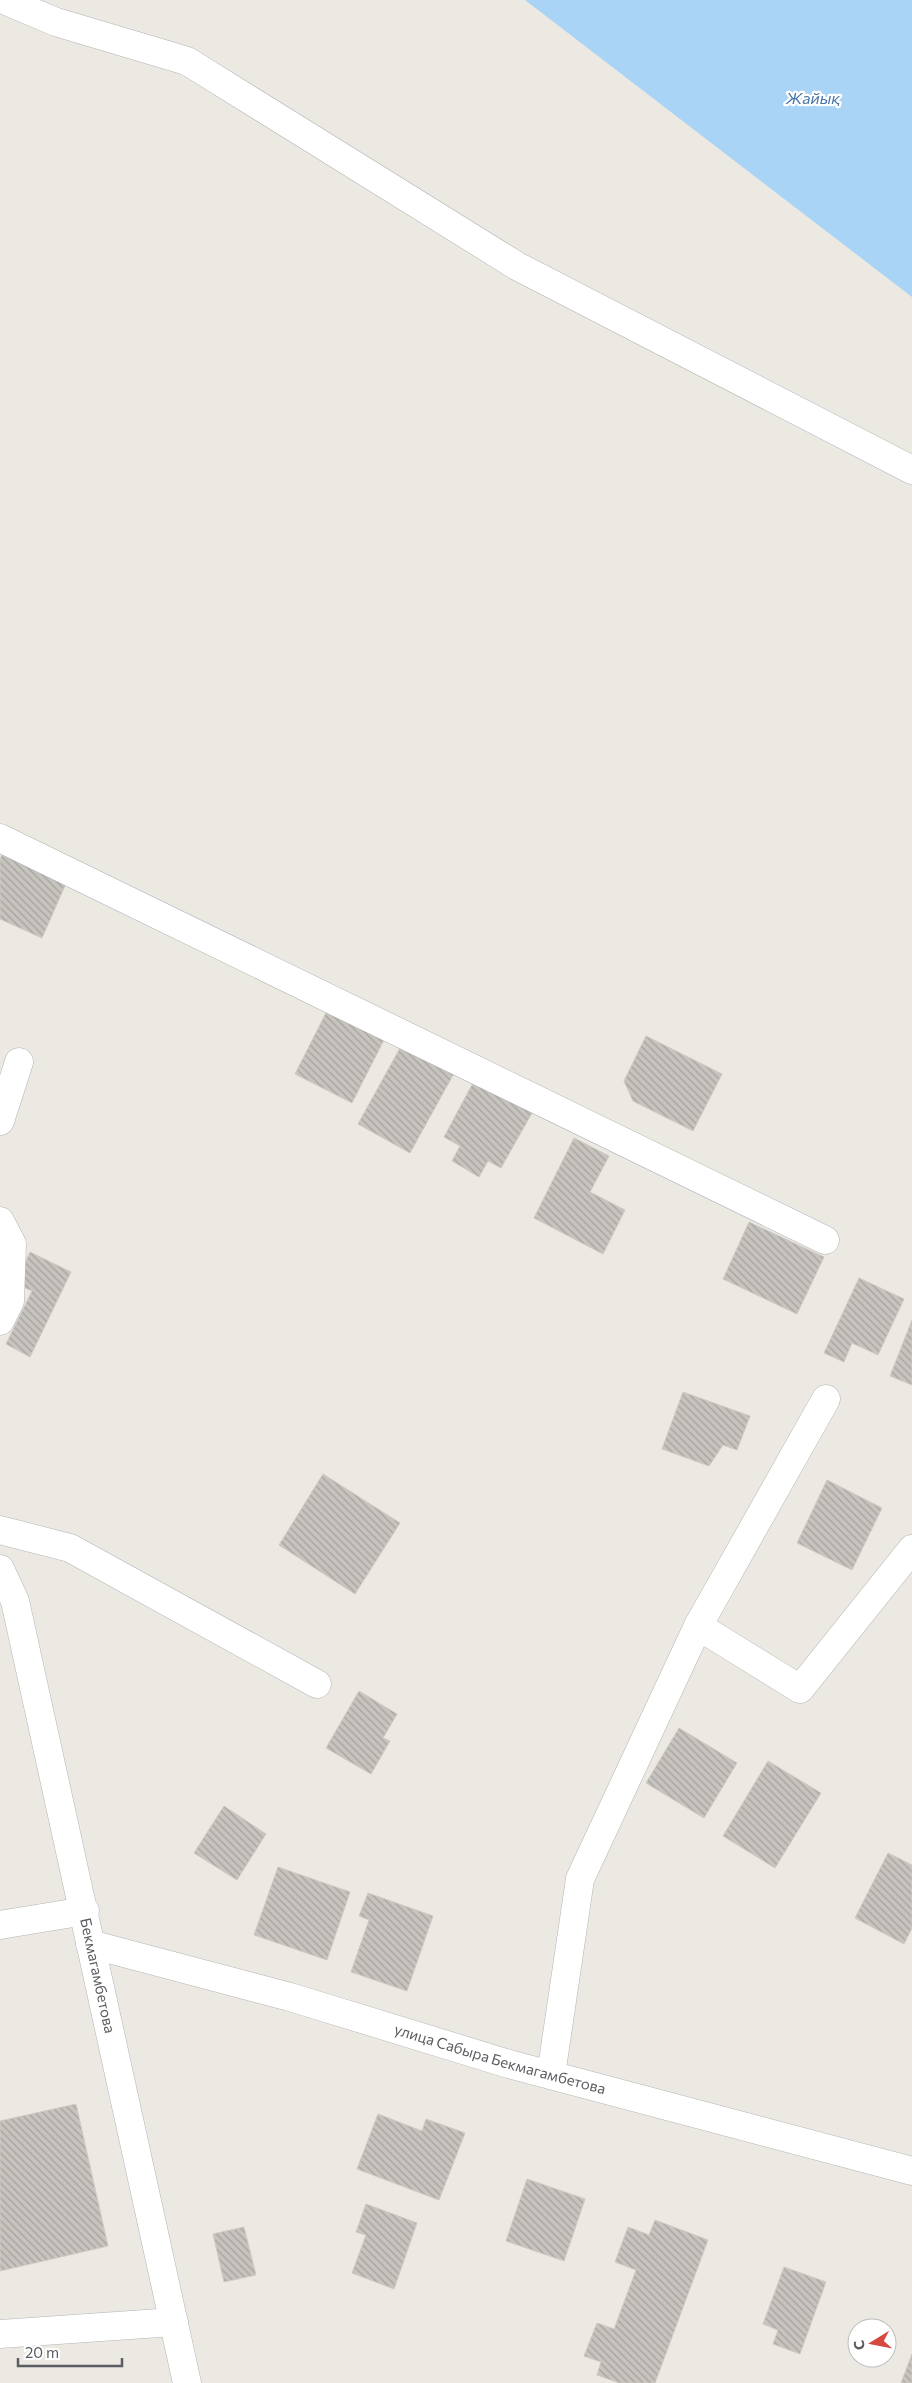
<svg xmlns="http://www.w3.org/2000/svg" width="912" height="2383" font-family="Commissioner,sans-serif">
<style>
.water{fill:#a9d4f5}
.building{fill:url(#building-back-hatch);stroke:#cfcbc1}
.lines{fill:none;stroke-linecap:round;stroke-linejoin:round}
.minor-casing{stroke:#b3b4b8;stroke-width:29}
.minor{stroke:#fff;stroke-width:28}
.labels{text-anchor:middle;stroke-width:4.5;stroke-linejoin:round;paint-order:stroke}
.street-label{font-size:15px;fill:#5a5d61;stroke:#fff}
.water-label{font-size:16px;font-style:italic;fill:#4976a5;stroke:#fff}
</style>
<defs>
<pattern id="building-back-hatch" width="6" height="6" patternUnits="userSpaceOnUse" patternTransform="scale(1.25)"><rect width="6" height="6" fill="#c7c4bf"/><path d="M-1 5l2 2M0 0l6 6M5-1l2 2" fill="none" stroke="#a5a29f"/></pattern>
</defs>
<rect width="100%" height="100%" fill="#ece9e2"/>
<polygon class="water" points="525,0 912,0 912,297"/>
<g class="building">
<polygon points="4,850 68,879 42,938 0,919 0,859"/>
<polygon points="331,1003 388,1032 352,1103 295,1074"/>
<polygon points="646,1036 722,1074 693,1131 633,1101 624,1081"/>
<polygon points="405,1039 457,1068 410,1153 358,1124"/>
<polygon points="474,1081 532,1113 501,1168 488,1161 479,1177 452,1161 460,1146 444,1137"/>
<polygon points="574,1138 609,1156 590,1192 625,1210 603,1254 534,1218"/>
<polygon points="749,1222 824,1257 797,1314 723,1279"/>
<polygon points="30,1252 71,1272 30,1357 6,1344 32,1291 15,1283"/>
<polygon points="859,1278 904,1299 878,1355 852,1343 844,1362 824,1353"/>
<polygon points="912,1320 912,1385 890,1376"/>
<polygon points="683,1392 750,1416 737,1450 723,1445 709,1466 662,1449"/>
<polygon points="323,1474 400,1523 355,1594 279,1545"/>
<polygon points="827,1480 882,1508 852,1570 797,1543"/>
<polygon points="359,1691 397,1714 383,1738 390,1741 371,1774 326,1748"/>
<polygon points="679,1728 737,1763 704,1818 646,1783"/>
<polygon points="768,1761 821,1793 775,1868 723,1836"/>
<polygon points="224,1806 266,1834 237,1880 194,1853"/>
<polygon points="888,1853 912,1865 912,1928 904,1944 855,1918"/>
<polygon points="278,1867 350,1892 327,1960 254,1935"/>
<polygon points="368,1893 433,1916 407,1991 351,1972 369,1920 359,1916"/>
<polygon points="76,2104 108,2246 0,2271 0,2121"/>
<polygon points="378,2114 422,2131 426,2119 465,2133 439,2200 357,2169"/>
<polygon points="527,2179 585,2199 564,2261 506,2241"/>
<polygon points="366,2204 417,2223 394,2289 352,2273 366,2235 356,2232"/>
<polygon points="655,2220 708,2240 655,2383 619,2383 597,2375 601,2362 584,2356 597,2323 614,2329 636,2270 615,2262 628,2227 649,2235"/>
<polygon points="244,2227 256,2275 224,2282 213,2234"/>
<polygon points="784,2267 826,2282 800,2354 773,2344 778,2330 763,2324"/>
<polygon points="912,2354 912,2383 901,2383"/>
</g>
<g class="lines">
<g class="minor-casing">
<g id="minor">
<polyline points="4,0 56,22 187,61 517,266 912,470"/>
<polyline points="0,838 825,1240"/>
<polyline points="0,1121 19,1062"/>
<polyline points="0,1221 12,1244 10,1301 0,1321"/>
<polyline points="0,1530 70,1548 317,1684"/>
<path id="s1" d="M0,1569L15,1601L187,2383"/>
<polyline points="698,1626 826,1399"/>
<polyline points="0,1925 85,1911"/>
<path id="s2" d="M90,1944L290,1997L509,2064L912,2171"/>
<polyline points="551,2075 580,1879 698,1626 800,1689 912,1549"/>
<polyline points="0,2334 174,2322"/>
</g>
</g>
<use href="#minor" class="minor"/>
</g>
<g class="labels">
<g class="street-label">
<text dy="5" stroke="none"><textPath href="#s1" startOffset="419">Бекмагамбетова</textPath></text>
<text dy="5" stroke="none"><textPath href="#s2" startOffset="426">улица Сабыра Бекмагамбетова</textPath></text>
</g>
<g class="water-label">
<text x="813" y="104">Жайық</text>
</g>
</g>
<g transform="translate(872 2343) rotate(260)"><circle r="24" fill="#ffffff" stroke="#bdbec0"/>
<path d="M0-4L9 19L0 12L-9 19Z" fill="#d5493e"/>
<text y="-8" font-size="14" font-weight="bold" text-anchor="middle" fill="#5a5d61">С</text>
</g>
<path d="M18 2358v8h104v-8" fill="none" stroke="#5a5d61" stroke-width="2.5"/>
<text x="25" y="2358" font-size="15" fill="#5a5d61" stroke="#ffffff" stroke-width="4" paint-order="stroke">20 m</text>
</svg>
